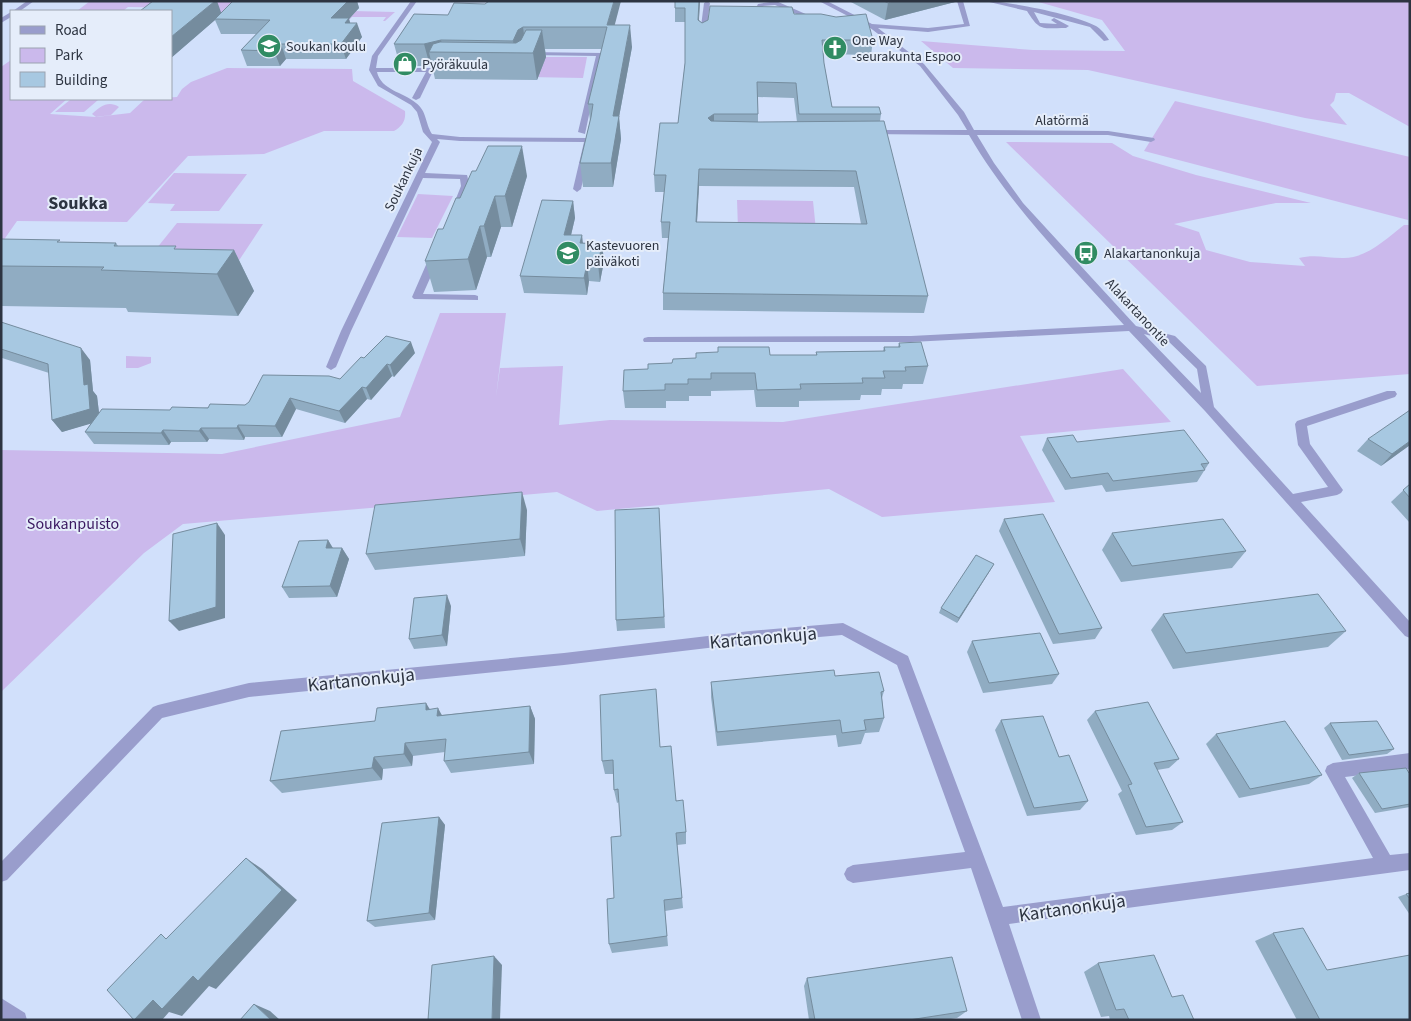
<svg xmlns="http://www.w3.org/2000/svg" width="1411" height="1021" font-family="'Source Sans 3',sans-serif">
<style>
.green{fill:#cbb9ec}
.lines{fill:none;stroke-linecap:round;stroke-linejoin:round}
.minor{fill:#999dcc;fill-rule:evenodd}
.wall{fill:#90acc2;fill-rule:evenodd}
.shaded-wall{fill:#758c9e}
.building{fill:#a7c8e1;stroke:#758c9e;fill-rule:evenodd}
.labels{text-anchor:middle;stroke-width:4;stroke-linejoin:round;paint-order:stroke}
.far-poi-label{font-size:14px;fill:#2d3441;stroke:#e5edfa;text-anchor:start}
.far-street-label{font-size:14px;fill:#2d3441;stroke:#e5edfa}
.park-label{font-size:16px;fill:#3a1860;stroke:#e5edfa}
.far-district-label{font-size:18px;font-weight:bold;fill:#2d3441;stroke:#e5edfa}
.near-street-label{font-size:19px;fill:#2d3441;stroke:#e5edfa}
</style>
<rect width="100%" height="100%" fill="#d1e0fb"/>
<g class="green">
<polygon points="90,1 309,1 352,11 395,12 385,21 383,21 386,17 352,17 349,20 186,14 192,8 128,7 123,11 77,11"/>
<polygon points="1035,1 1410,1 1410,127 1349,93 1336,93 1334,101 1330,105 1347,125 1305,118 1088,70 953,68 921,41 1033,50 1125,51 1102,20"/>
<polygon points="537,57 587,57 583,78 528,77"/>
<path d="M11,60V99H67L50,114L96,117L92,114C100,107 108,100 119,107L111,115L96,117L130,113L145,99L177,97L182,89L191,82L227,68L352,69L353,81L405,111C406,121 402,126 394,131H324L264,154L188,156L127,222L17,221L1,244V67Z"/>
<polygon points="70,100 98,100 84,112 55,112"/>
<polygon points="1175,101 1410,157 1408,220 1144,151"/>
<path d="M1006,142L1112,143L1133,156L1196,175L1311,203H1276L1174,224L1199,232L1206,250L1250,262L1305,266L1299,258C1314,254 1327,258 1342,258C1366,259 1386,239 1404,225H1410V374L1257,386Z"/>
<polygon points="174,173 247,174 219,211 170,211 175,204 148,203"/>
<polygon points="418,194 453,196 432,238 397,237"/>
<polygon points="737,200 813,201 816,230 738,229"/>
<polygon points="177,223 263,224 236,265 144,264"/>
<polygon points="440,313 506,313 496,397 500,368 563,366 559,425 610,420 783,422 1123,369 1171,422 1020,436 1055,502 882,517 829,489 597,511 557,492 183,524 144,553 1,692 1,450 222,454 400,417"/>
<polygon points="126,356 151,357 151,363 138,368 126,368"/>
</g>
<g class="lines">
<g class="minor">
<polygon points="27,1 34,1 20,11 13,11"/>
<path d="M411,1H417L378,56L376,68H430L449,64L452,66L433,71L420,98L416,100L412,98L426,72H377C381,90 403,92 416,103C427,111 425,123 432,134L460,137L588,138L592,140L581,189L577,192L573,189L584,142L460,141L437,139L440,142L425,173L467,175C470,184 468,199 459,204L455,201L461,186L460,179L423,178L351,331L336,367L331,370L326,367L341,331L432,142L423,132L417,112L411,105L378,86L369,70L372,56Z"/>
<polygon points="707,1 710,3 706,34 703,36 700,34 704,3"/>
<polygon points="776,1 817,19 818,20 813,21 775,5 763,6 764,16 755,18 752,16 758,14 756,8 758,4"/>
<path d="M819,1H827L872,24L928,28L964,24L957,1H963L970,26L928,32L878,28L924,64L964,112L974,130L1108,131L1154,138L1155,140L1151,142L1108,135H977L994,163L1023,203L1136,326L1175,336L1206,366L1214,407L1293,494L1328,487L1298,445L1295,424L1297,421L1387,391H1395L1397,394L1395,397L1307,426L1310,444L1343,490L1341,493L1337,495L1301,502L1410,622V638L1405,636L1205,411L1129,331L911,342H644L643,340L644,338L648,337L911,336L1124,325C1069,264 1010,206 969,135L866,134V130H967L958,115L920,66L869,27ZM1144,334L1167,340L1197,369L1201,393Z"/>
<path d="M985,1C1008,1 1077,15 1096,26C1101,29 1106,35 1109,40L1104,41L1090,27L1034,12L1040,23L1057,24L1051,20L1054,18L1069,26L1066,28C1042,28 1040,32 1027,11Z"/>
<polygon points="11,12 11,17 1,23 1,18"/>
<polygon points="528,52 602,53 585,134 578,132 596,56 530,55 528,54"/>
<polygon points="434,255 439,258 423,294 475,295 478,296 478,300 414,299 412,297 429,258"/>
<polygon points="843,623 908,656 1003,907 1373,858 1325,771 1327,766 1333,763 1410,753 1410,769 1345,777 1390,855 1410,853 1410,870 1009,924 1041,1020 1022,1020 971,868 853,883 847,880 844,874 847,868 853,865 965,852 897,665 842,635 750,643 564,665 249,697 162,718 7,880 1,882 1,862 153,707 158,705 249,683 564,653 750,631"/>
<polygon points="1,998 25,1013 27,1020 1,1019"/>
</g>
</g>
<g class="wall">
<polygon points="233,1 357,1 359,8 349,19 350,23 362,37 346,59 286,59 280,66 247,66 241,50 256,34 221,34 215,20 171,58 171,11 221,13"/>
<path d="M675,1H700L699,20L702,23L794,14L873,40L871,55L823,54L824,63L832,107L881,114L880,121L928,296L924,313L663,310V293L668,238H662L661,222L664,192H655L654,175L678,123L685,63V22H675ZM758,97L794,98L797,122H758ZM699,186L854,187L861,224L697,222Z"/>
<polygon points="849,1 956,1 955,2 885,20"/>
<polygon points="414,14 615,25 632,47 619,117 621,139 613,187 583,187 580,163 590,121 588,104 602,49 545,49 546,57 537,80 435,79 432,66 400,66 394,44"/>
<polygon points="527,176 512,227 501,227 491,257 487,257 476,290 434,292 425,261 460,198"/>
<polygon points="573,201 575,218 571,235 583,243 602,244 604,261 600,282 589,281 587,295 524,293 520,276"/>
<polygon points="1,239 61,242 116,243 118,246 177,249 234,250 254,291 238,316 128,312 126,308 1,306"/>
<polygon points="1,322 90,360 93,391 97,396 99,413 170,410 245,405 340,379 364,358 415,353 394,377 392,376 371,400 367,399 345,423 296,409 282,437 245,437 244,440 209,439 207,442 171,442 169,445 94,444 85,432 91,423 62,432 52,420 49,373 2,358 1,359"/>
<polygon points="899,343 928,366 923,384 903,384 902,389 882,389 881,395 861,395 860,400 799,401 799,407 756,407 754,390 711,391 711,396 689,396 689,401 666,401 666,408 625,408 623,391 648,369 696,358 770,355 816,355 816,352 883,351 884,347 898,347"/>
<polygon points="1047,438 1077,442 1209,463 1197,482 1106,492 1102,485 1065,490 1042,450"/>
<polygon points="1368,439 1410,445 1381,466 1357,451"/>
<polygon points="1410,484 1410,523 1391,502"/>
<polygon points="659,508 665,628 617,631 616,620"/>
<polygon points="527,510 525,556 375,570 366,554"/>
<polygon points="1004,519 1102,628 1095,639 1053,644 999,531"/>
<polygon points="1112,533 1246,551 1232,568 1121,582 1102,550"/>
<polygon points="328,540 333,548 342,548 349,559 337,597 289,598 282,587"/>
<polygon points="994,564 991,569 957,623 939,613 941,608"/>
<polygon points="451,606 447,646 414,649 409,639"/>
<polygon points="1163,614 1346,631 1328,647 1173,669 1151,630"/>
<polygon points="972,641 1059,674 1052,684 983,693 967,652"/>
<polygon points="835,676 884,691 882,698 884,718 879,732 865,733 861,744 838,747 836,735 717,746 711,697 711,682"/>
<polygon points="530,706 535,719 534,764 451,773 444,761 445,752 413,756 412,766 383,769 382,780 282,793 270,781 375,721 430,709 442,715"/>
<polygon points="1095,711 1179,759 1169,768 1157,770 1183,822 1172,830 1136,835 1118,794 1122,791 1087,720"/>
<polygon points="1001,720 1059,757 1088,801 1080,810 1027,816 995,730"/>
<polygon points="1330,723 1394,749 1387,754 1342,760 1324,728"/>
<polygon points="1216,734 1322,775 1309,784 1239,798 1206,744"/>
<polygon points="660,747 686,832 686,844 677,845 683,908 665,911 668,946 612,953 609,944 621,836 619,802 617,803 614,790 613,774 605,774 602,761"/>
<polygon points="1410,772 1410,807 1375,813 1352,778 1359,773"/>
<polygon points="439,817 445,825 435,920 375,927 367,921"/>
<polygon points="1410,893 1410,915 1398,897 1406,894"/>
<polygon points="1273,933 1327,970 1410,1020 1297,1020 1255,941"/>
<polygon points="1098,963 1172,997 1194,1020 1110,1020 1109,1016 1101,1017 1084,972"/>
<polygon points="807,978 967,1011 957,1018 945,1020 809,1020 804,986"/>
</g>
<g class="shaded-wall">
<polygon points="215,1 217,1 222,15 215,19 215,20 171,58 171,37"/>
<polygon points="348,1 357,1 359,8 349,19 352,29 357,23 362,37 346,59 331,18"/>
<polygon points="614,1 621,1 609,47 607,25"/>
<polygon points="699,1 700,1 698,34 698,20"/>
<polygon points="895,1 956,1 955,2 885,20 888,3"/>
<polygon points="630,25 632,47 619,117 621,139 613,187 611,163 613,116"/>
<polygon points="523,27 526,49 515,52 513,41 518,30"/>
<polygon points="542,30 546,57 537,80 533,53"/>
<polygon points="441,40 444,52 429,52 432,66 430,66 424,44"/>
<polygon points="281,44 286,59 280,66 274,51"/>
<polygon points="714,114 714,129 708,118"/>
<polygon points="522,146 527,176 512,227 505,196"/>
<polygon points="699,169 699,186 696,239 696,222"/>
<polygon points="495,196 501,227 491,257 484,226"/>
<polygon points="573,201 575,218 567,252 564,235"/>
<polygon points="480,226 487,257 476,290 468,259"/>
<polygon points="582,235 584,252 580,243"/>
<polygon points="602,244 604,261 600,282 598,264"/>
<polygon points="234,250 254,291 238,316 217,274"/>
<polygon points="587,264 589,281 587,295 584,278"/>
<polygon points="411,342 415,353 394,377 390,365"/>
<polygon points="81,348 90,360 93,391 97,396 100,421 62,432 52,420 84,385"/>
<polygon points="387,364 392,376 371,400 366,388"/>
<polygon points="362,387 367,399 345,423 339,411"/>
<polygon points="290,398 296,409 282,437 275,426"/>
<polygon points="238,425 245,437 244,440 237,428"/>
<polygon points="201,428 209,439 207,442 199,431"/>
<polygon points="163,430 171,442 169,445 161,433"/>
<polygon points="1410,441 1410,445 1381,466 1392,454"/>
<polygon points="522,492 527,510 525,556 520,539"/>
<polygon points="217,523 225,535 225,618 179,631 169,621"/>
<polygon points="328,540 335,552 326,548"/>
<polygon points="342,548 349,559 337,597 330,586"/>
<polygon points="994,564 991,569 957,623 959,618"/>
<polygon points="447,595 451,606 447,646 442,635"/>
<polygon points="426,703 434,716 426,710"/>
<polygon points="530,706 535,719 534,764 529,752"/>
<polygon points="438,708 445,721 437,716"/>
<polygon points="405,743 413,756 412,766 404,754"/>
<polygon points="374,757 383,769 382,780 372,768"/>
<polygon points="439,817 445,825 435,920 429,913"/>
<polygon points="246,858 262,869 297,900 216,989 209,986 182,1016 169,1012 162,1020 134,1020"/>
<polygon points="494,956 502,965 500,1020 492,1020"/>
<polygon points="254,1004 270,1011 280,1020 271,1020"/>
</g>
<g class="building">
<polygon points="153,1 215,1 171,37 171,11 140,11"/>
<polygon points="233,1 348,1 331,18 349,18 345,23 357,23 341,44 281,44 274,51 241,50 270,20 215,19"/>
<polygon points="489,1 614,1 607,25 630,25 613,116 619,116 611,163 580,163 591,117 593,104 588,104 607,27 523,27 518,30 513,41 441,40 424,44 394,44 414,14 448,15 454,3 485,4"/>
<path d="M675,1H699L698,20L702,23L708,20L710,6L792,7L794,14H821L836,17L866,14L873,40H822L824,63L832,107H879L881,114H799L796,83L757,82L758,114H714L708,118L711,121L759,122L884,121L928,296L663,293L670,222H661L666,175H654L660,123H678L685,63V8H675ZM699,169L856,171L867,224L696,222Z"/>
<polygon points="884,1 895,1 888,3"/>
<polygon points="526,30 542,30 533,53 429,52 433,44 440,42 516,43 521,40"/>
<polygon points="488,146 522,146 505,196 495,196 484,226 480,226 468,259 425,261 438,229 443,229 456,198 460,198 472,171 476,171"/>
<polygon points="542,200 573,201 564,235 582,235 580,243 602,244 598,264 587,264 584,278 520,276"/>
<polygon points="1,239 60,240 57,242 116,243 114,246 176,246 174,249 234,250 217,274 101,270 104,267 1,266"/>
<polygon points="1,322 81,348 84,385 88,384 90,409 52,420 48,364 1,349"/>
<polygon points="386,336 411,342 390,365 387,364 366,388 362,387 339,411 290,398 275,426 238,425 237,428 201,428 199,431 163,430 161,433 85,432 102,409 170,410 172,407 208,408 210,404 245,405 249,402 263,375 329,376 340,379 361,357 364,358"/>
<polygon points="921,342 928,366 905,367 906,371 883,371 885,378 862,378 863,383 800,384 801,389 757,390 755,373 711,373 711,379 688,379 688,384 665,384 665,390 623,391 624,370 648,369 648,364 672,363 673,359 696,358 696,353 718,352 718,347 769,347 770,355 817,355 816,352 885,351 884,347 900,347 899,343"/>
<polygon points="1410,410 1410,441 1392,454 1368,439"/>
<polygon points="1184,430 1209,463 1201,464 1205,470 1113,481 1108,473 1071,478 1047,438 1073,435 1077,442"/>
<polygon points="1410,484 1410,498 1403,490"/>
<polygon points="522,492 520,539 366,554 375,505"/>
<polygon points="659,508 664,617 616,620 615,510"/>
<polygon points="1043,514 1102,628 1059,634 1004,519"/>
<polygon points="1223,519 1246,551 1132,566 1112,533"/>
<polygon points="217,523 216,607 169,621 173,534"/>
<polygon points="328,540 326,548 342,548 330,586 282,587 299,541"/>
<polygon points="976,555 994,564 959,618 941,608"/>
<polygon points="1318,594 1346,631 1186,653 1163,614"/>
<polygon points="447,595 442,635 409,639 414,598"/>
<polygon points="1040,633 1059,674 989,683 972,641"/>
<polygon points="834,670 835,676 879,672 884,691 881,692 884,718 864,720 866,730 842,733 840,720 717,732 711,682"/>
<polygon points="656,689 660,747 671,746 676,801 683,800 686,832 676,833 682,898 664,900 667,936 609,944 607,899 614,898 611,837 621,836 618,789 614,790 613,760 602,761 600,695"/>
<polygon points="1148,702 1179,759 1154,763 1183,822 1146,827 1128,785 1132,784 1095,711"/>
<polygon points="426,703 426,710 438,708 437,716 530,706 529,752 444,761 446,739 405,743 404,754 374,757 372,768 270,781 281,731 375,721 377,708"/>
<polygon points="1043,716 1059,757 1069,755 1088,801 1034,808 1001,720"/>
<polygon points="1285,721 1322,775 1250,789 1216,734"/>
<polygon points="1377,721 1394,749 1349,755 1330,723"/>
<polygon points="1406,768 1409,773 1410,772 1410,804 1382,809 1359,773"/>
<polygon points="439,817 429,913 367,921 382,823"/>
<polygon points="246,858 282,890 198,981 193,976 162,1009 153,1000 134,1020 107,990 161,934 166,939"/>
<polygon points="1410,893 1410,899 1406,894"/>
<polygon points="1303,928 1327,970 1410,955 1410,1020 1320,1020 1273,933"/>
<polygon points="1154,955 1172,997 1183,995 1194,1020 1129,1020 1124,1009 1116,1010 1098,963"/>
<polygon points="494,956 492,1020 428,1020 432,965"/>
<polygon points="952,957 967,1011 909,1020 815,1020 807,978"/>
<polygon points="254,1004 271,1020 240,1020"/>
</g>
<defs>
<g id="school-disc" transform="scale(1.25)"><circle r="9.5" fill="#318c63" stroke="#e5edfa"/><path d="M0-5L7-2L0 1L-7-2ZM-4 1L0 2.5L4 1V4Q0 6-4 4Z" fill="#fff"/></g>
<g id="church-disc" transform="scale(1.25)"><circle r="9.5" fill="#318c63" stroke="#e5edfa"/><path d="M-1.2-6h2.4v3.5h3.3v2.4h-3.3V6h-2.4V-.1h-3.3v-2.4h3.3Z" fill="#fff"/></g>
<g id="shop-disc" transform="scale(1.25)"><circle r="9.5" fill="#318c63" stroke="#e5edfa"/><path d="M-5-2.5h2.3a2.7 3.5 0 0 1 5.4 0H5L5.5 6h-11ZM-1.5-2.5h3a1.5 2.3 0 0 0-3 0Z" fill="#fff"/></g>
<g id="bus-disc" transform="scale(1.25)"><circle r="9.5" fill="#318c63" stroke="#e5edfa"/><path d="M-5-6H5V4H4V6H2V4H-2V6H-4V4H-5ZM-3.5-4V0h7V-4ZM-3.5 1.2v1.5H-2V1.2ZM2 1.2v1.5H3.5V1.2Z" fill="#fff"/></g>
</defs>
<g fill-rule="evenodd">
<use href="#school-disc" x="269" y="46"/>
<use href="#church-disc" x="835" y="48"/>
<use href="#shop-disc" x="405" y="64"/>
<use href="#school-disc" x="568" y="253"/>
<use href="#bus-disc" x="1086" y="253"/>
</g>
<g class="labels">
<g class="far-poi-label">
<text x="852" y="45">One Way<tspan x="852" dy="16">-seurakunta Espoo</tspan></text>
<text x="286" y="51">Soukan koulu</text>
<text x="422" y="69">Pyöräkuula</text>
<text x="586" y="250">Kastevuoren<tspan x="586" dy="16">päiväkoti</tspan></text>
<text x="1104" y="258">Alakartanonkuja</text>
</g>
<g class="far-street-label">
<text x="1062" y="125">Alatörmä</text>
<text transform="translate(403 179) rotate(-64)" y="5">Soukankuja</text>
<text transform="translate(1138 312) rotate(47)" y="5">Alakartanontie</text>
</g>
<g class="park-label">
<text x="73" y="529">Soukanpuisto</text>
</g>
<g class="far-district-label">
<text x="78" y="209">Soukka</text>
</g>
<g class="near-street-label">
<text transform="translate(763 637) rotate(-5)" y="7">Kartanonkuja</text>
<text transform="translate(361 679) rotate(-6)" y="7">Kartanonkuja</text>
<text transform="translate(1072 907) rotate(-8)" y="7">Kartanonkuja</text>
</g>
</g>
<rect width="1411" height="1021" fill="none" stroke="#2d3441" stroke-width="5"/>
<rect x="10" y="10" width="162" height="90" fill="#e5edfa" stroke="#9ba3b0"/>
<rect x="20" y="26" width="25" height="8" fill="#999dcc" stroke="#9ba3b0"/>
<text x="55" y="35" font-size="15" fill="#2d3441">Road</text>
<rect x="20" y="48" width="25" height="15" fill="#cbb9ec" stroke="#9ba3b0"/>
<text x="55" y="60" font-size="15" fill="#2d3441">Park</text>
<rect x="20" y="72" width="25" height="15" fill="#a7c8e1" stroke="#9ba3b0"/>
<text x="55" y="85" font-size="15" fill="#2d3441">Building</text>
</svg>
